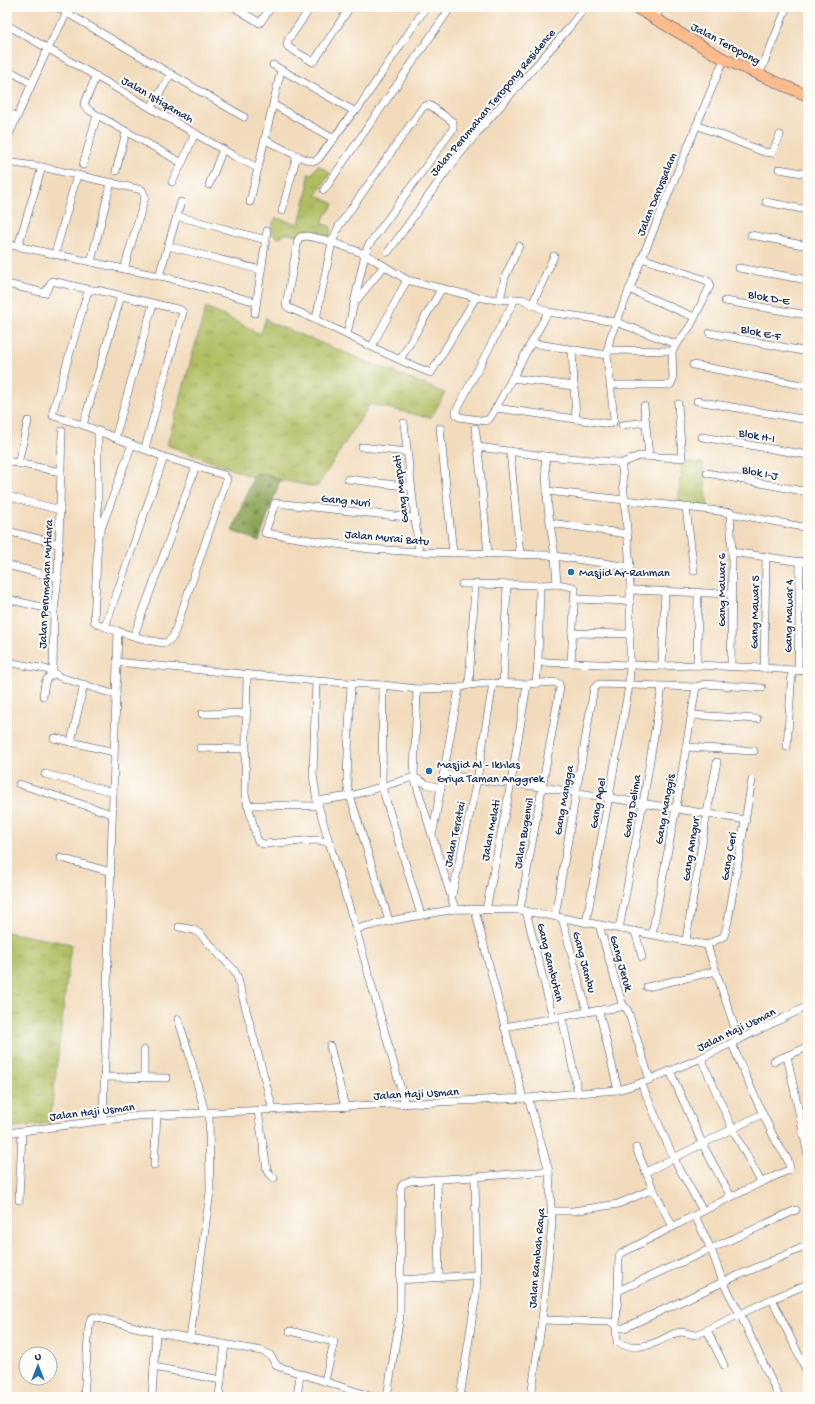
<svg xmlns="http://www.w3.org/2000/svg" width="815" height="1404" font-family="'Gochi Hand',sans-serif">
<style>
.grass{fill:url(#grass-tufts);stroke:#65765f}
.forest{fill:url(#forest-firs);stroke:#536a5a}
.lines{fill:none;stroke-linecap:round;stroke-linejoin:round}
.minor-casing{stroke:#3b496c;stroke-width:8}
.primary-casing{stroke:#3b496c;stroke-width:12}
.minor{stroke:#fff;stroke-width:7}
.primary{stroke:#fbbb8c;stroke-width:11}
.poi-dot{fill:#1f6fb2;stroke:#fdfcf7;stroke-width:1.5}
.labels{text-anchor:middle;stroke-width:4;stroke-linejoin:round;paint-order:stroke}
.street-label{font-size:12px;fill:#1b2f5e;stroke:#fdfcf7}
.poi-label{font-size:12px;fill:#1b2f5e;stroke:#fdfcf7;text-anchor:start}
</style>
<defs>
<pattern id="grass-tufts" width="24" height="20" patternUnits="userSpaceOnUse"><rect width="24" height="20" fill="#afbd60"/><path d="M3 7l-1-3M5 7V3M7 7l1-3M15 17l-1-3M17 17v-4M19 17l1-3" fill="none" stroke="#8e9a52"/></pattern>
<pattern id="forest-firs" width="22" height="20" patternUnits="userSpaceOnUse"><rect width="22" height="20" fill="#8ba456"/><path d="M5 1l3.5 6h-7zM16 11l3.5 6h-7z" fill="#71864a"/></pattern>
</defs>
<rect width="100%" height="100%" fill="#fdfcf7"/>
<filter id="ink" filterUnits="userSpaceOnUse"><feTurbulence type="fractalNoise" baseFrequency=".025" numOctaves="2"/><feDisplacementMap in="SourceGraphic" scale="8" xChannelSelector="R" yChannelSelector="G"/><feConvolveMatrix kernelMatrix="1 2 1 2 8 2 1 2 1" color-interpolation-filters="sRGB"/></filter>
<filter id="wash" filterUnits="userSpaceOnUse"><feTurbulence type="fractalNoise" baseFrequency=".012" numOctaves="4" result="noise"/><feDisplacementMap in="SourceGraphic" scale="16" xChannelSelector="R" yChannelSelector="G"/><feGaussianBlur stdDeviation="0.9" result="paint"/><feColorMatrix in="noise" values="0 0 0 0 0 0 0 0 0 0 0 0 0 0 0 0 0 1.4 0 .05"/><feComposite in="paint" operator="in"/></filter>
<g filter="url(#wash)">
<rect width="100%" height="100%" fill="#f2dbbc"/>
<g class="grass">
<path d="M318,165L329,172L330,174L316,195L334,204L323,219V224L331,227L330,238L293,234H286L279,238L274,236C272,230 271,222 276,218L299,224L308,187V174H312Z"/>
<polygon points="206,307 261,334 266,317 269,322 445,393 431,418 370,404 317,487 280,480 270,475 255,473 253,477 167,445"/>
<polygon points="680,461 703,463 708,507 679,502 680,478 683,478"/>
<polygon points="7,932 71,944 50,1123 7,1128"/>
</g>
<polygon class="forest" points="255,473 270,475 280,480 259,541 232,531"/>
</g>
<g filter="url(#ink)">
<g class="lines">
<g class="minor-casing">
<g id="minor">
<polyline points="57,7 244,117"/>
<polyline points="234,7 260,23 271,7"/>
<polyline points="311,7 288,40 287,45 288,47 313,62 315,60 350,7"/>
<polyline points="655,19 661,7"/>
<polyline points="7,25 234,156 258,168"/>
<polyline points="273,65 354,111"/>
<polyline points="7,69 31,83"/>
<polyline points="759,75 787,7"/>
<polyline points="96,76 84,105 90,111 182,163 195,133"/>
<polyline points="274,105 334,139"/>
<polyline points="151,107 171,74"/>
<polyline points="7,112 17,117"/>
<polyline points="696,125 764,152 772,153 780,135"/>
<polyline points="7,139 48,48 70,7"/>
<path d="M265,140C277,145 301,160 313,161C317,161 316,160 319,158L354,111L357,110L426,7"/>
<polyline points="7,162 42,167 142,190 145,197 143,204 124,269"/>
<polyline points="83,165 97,115"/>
<polyline points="779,169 808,174"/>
<polyline points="116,171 126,132"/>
<polyline points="172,182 182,163"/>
<polyline points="209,185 223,149"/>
<polyline points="324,190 451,7"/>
<polyline points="250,202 281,70"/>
<polyline points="766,202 808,210"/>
<polyline points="282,211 297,155"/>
<polyline points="177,216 266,240"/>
<polyline points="751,235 808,246"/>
<polyline points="7,244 124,269 165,277 256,302"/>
<polyline points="18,246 42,167"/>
<polyline points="168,246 261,270"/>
<polyline points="388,252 445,173 476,134 568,29 585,7"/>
<polyline points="55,254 77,175"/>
<polyline points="91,262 111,182"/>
<polyline points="739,268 808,280"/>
<polyline points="159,276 181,202"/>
<polyline points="7,284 45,293 52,281 91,290"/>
<polyline points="629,289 694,317"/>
<path d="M476,297L431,373C383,355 337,328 289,308L286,305L298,240L300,237L307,236L326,240L365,254L407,280L476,297L498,300L522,299L548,312L616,322L676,344"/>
<polyline points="515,299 456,411 456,414 459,417 486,421 489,419 496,408 548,312"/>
<polyline points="500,300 505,277 519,246"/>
<polyline points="356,301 384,266"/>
<polyline points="725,301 808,315"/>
<polyline points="532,305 554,256"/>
<polyline points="255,313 267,231"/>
<polyline points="316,319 332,242 339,226 423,107 428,105 431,106 453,122 453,129 368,246 365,254 347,334"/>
<polyline points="710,333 808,352"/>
<polyline points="531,343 607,355 610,338 642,258 724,59"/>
<polyline points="372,346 407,280"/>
<polyline points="607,350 672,351 691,325 710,286 710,283 708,281 642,258"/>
<polyline points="400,360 442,288"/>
<polyline points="693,365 808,386"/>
<polyline points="512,378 574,386"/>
<polyline points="610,385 669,385 671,384 673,379 672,351"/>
<polyline points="697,401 808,420"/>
<polyline points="644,406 649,456"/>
<polyline points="496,408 576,419 572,350"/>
<polyline points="576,419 610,424 613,423 614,419 607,355"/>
<polyline points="404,423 419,552"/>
<polyline points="83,425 121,296"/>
<polyline points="622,425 646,422"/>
<polyline points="440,428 453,553"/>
<polyline points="475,428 478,447 488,554"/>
<polyline points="62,431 58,578 54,610 53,672 60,677 116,695"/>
<path d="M98,431V537L94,621C101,628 155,643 166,643L173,637L227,479L224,475L164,457L83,425L53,416V411L87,294L90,290H97L181,310L183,312L145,448"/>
<polyline points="702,437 808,455"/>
<polyline points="115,438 153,304"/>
<polyline points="362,447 407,452"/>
<polyline points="478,447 545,456 616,462 620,464 622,468 630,567 630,665 629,686 586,923"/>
<polyline points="510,451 520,554"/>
<polyline points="545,456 548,508 555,557 557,584"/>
<polyline points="7,461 61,472"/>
<polyline points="18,463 28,421"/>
<polyline points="620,464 639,456 682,458 678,404"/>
<polyline points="707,473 808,492"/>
<polyline points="348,479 412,487"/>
<polyline points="547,491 719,511 808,528"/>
<polyline points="7,496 60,510"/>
<polyline points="686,508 694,571"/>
<polyline points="730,512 732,552 731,667"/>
<polyline points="415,518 275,503 265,533 369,549 421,552 548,555 630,567"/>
<polyline points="551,523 627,534"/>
<polyline points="7,531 59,544"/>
<polyline points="100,532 132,444"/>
<polyline points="732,552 808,563"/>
<polyline points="7,565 58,578"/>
<polyline points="462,584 540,585 557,584 573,587 575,589 571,663"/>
<polyline points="630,590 732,594"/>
<polyline points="7,599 54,610"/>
<polyline points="574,599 630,601"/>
<polyline points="105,627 164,457"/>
<polyline points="573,633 630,634"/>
<polyline points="134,636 196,466"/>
<polyline points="7,662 45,669 53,672"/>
<polyline points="117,662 316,681 383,685 417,689 459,688 469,685 486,683 527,684 555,682 559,684 560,688 520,910"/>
<polyline points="538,662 662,666 697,665 764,668 808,671"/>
<polyline points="697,665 698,592"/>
<polyline points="662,666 665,591"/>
<polyline points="764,668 766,556"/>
<polyline points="798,671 800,561"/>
<polyline points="247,675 245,794 257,839 258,841 263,844 316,840 329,842 355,926 405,1104"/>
<polyline points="316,681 313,775 317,801 329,842"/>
<polyline points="351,683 347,777 348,789 389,921"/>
<polyline points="503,683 507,585"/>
<polyline points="536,683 538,662 540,585"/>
<polyline points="84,684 71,742 114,752"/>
<polyline points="383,685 382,787 421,915"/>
<polyline points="469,685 475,585"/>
<polyline points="696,687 705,684 762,688"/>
<polyline points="417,689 414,777 455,909"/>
<path d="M43,696C45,685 43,678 55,674"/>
<polyline points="202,714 246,713"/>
<polyline points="692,715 757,719"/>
<polyline points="54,738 71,742"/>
<polyline points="686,747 754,751"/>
<polyline points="787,747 792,671"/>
<polyline points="200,748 246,749"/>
<polyline points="45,774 113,792"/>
<polyline points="444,774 477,780 542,787 746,820"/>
<polyline points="19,784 112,814"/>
<polyline points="317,801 350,796 414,777 426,784 441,788"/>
<polyline points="247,805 318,806"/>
<polyline points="433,831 459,688"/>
<polyline points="61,858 111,872"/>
<polyline points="452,895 477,780 493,683"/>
<polyline points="475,910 523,1098"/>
<polyline points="486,910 511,783 527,684"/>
<polyline points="526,911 553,1018"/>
<polyline points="555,916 594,688 599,684 696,687"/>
<polyline points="562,918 587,1012"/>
<polyline points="179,927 194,930 200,934 234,970 237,976 273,1110"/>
<polyline points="356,929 389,921 455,909 520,910 707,945 724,936 728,921 752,780"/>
<polyline points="619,929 643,803 662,687"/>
<polyline points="635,931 642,957"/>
<polyline points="652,934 676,808 696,687"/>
<polyline points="686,940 707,813 717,762"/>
<polyline points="707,945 739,1040"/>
<polyline points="647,987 716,971"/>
<polyline points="622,1003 628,1011 650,1080"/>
<polyline points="600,1015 618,1090"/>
<polyline points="178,1019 189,1053 205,1113"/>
<polyline points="563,1022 578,1093"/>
<polyline points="504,1027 587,1012 621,1007 622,1003 599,925"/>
<path d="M732,1044C746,1077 760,1110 777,1143C781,1151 792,1161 789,1170C732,1194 677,1225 622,1253L619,1256L618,1291L616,1326L617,1342C628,1349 645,1347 657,1342C665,1339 672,1333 680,1332C685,1332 690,1335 696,1335L772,1299L808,1284"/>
<polyline points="330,1046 345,1107"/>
<polyline points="144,1050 144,1078"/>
<polyline points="787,1056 808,1155"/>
<polyline points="701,1058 733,1130 761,1182"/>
<polyline points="774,1061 808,1047"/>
<polyline points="670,1071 703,1145 731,1197"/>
<polyline points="104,1077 167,1078"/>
<polyline points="641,1083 674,1159 703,1211"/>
<polyline points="528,1098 549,1171 552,1224 542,1320 531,1397"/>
<polyline points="258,1111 267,1170 270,1174 274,1178"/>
<polyline points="103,1120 118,631"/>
<polyline points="7,1133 137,1116 528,1098 578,1093 618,1090 641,1083 701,1058 808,1006"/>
<polyline points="636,1148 653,1189 673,1227"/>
<polyline points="154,1165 157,1115"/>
<polyline points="646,1172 762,1114"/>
<polyline points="437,1179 439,1277"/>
<polyline points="19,1200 22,1131"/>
<polyline points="552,1211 573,1211 618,1204 653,1189"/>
<polyline points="695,1216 711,1249 723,1282 740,1314 779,1397"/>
<polyline points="400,1280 477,1275"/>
<polyline points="618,1291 796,1210"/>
<polyline points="772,1299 808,1374"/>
<polyline points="542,1320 611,1322 619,1328 624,1328 723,1282 804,1247"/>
<polyline points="707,1330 724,1365"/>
<polyline points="290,1331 334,1342 325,1381"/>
<polyline points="190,1338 210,1192 209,1113"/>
<polyline points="154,1367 221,1380"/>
<polyline points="84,1397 89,1325 91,1318 94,1317 156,1332 262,1351 270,1355 277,1366 373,1397"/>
<polyline points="152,1397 156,1332"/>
<polyline points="219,1397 225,1344"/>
<polyline points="297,1397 300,1374"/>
<polyline points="387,1397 400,1316 401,1187 404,1183 410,1181 475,1177"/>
<polyline points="460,1397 476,1295 477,1275 475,1177 549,1171"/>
</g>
</g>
<g class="primary-casing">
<polyline id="primary" points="635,7 724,59 808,96"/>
</g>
<use href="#minor" class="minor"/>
<use href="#primary" class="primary"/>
</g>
</g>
<g class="poi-dot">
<circle cx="571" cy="572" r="4"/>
<circle cx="429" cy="771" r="4"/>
</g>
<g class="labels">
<g class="street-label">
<text transform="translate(726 43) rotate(28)" y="4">Jalan Teropong</text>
<text transform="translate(158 99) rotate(30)" y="4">Jalan Istiqamah</text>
<text transform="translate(492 102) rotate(-50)" y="4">Jalan Perumahan Teropong Residence</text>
<text transform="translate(656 194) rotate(-68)" y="4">Jalan Darussalam</text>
<text transform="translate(769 297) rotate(10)" y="4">Blok D-E</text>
<text transform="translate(761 332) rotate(11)" y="4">Blok E-F</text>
<text transform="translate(757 435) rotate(10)" y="4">Blok H-I</text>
<text transform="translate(760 472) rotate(11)" y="4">Blok I-J</text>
<text transform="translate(400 489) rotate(-97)" y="4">Gang Merpati</text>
<text transform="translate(346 500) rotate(6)" y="4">Gang Nuri</text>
<text transform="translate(387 537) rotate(5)" y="4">Jalan Murai Batu</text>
<text transform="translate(45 584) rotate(-87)" y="4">Jalan Perumahan Mutiara</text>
<text transform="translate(721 590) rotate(-90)" y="4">Gang Mawar 6</text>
<text transform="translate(754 612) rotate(-89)" y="4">Gang Mawar 5</text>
<text transform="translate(788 616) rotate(-89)" y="4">Gang Mawar 4</text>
<text transform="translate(563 800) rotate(-80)" y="4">Gang Mangga</text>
<text transform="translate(597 803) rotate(-80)" y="4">Gang Apel</text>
<text transform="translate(631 806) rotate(-80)" y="4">Gang Delima</text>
<text transform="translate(664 809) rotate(-80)" y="4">Gang Manggis</text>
<text transform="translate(490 830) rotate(-79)" y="4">Jalan Melati</text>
<text transform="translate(523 833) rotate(-80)" y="4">Jalan Bugenvil</text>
<text transform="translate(454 834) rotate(-78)" y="4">Jalan Teratai</text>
<text transform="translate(690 849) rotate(-81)" y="4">Gang Anngur</text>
<text transform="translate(728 856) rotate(-80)" y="4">Gang Ceri</text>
<text transform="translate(551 962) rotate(76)" y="4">Gang Rambutan</text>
<text transform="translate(585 962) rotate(75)" y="4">Gang Jambu</text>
<text transform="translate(622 963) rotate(74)" y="4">Gang Jeruk</text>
<text transform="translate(736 1029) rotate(-26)" y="4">Jalan Haji Usman</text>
<text transform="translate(416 1093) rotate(-3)" y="4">Jalan Haji Usman</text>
<text transform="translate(92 1111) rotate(-7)" y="4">Jalan Haji Usman</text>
<text transform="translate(536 1258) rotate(-85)" y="4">Jalan Rambah Raya</text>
</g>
<g class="poi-label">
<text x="579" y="576">Masjid Ar-Rahman</text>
<text x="437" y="768">Masjid Al - Ikhlas<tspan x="437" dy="14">Griya Taman Anggrek</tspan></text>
</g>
</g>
<rect width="815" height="1404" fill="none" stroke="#fdfcf7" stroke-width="24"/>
<g transform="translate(38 1366)"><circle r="19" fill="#fdfcf7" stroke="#a3aaba"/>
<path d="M0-3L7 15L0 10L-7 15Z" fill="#1f6fb2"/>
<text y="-6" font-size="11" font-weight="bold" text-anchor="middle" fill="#1b2f5e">U</text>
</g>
</svg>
